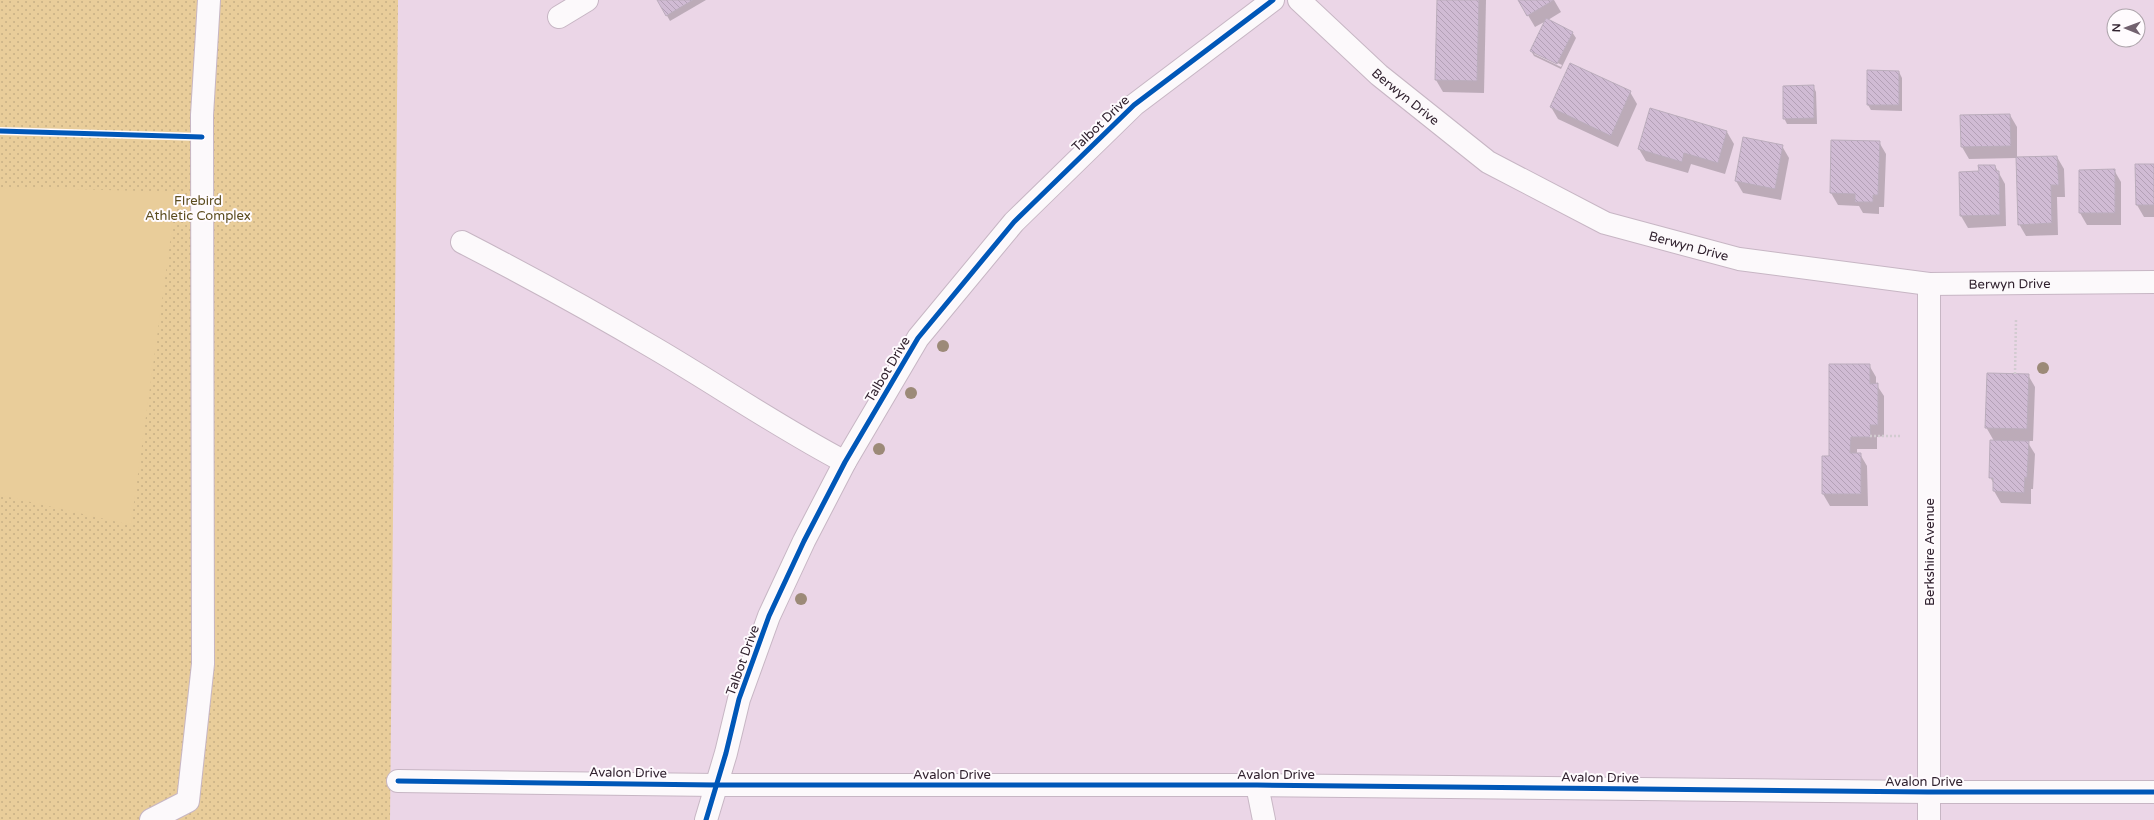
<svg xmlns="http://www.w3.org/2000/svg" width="2154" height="820" font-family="'Varela Round',sans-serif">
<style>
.park{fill:url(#park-dots)}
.pitch{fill:#e9cd9a}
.shadow{fill:#0003;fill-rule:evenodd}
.building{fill:url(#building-back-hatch);stroke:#bbadbc}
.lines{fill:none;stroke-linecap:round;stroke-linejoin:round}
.minor-casing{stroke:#c7b6c4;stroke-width:24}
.path{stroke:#d2cbd0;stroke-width:2.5;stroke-dasharray:2 2;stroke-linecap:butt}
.minor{stroke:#fcf9fb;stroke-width:22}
.cycleway-casing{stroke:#fffbfe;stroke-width:8}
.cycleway{stroke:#0057b8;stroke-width:5}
.tree{fill:#9c8a78}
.labels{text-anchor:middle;stroke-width:4;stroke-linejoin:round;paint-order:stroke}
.street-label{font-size:13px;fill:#31222f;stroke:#fffbfe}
.park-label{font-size:13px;fill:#5b4c1e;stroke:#fffbfe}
</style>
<defs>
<pattern id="park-dots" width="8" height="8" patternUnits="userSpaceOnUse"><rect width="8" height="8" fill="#e9cd9a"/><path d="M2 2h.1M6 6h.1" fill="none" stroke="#c8b085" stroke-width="1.8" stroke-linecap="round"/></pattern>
<pattern id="building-back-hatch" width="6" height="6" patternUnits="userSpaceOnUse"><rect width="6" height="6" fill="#d0bbd4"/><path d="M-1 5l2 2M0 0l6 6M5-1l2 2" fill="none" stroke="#b3a0b6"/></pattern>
</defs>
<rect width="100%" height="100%" fill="#ebd6e7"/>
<polygon class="park" points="0,0 398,0 390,820 0,820"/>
<polygon class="pitch" points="0,187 177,192 131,525 0,495"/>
<g class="shadow">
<polygon points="658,0 706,0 670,21"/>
<polygon points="1438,0 1486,0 1484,93 1443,92 1436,80"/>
<path d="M1519,0H1554L1561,12L1548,20L1572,32L1576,38L1561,69L1534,56L1531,51L1546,21L1535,27ZM1534,52L1562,65L1561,67L1534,54Z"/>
<polygon points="1899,72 1902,78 1902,111 1871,110 1868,105"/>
<polygon points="1813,86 1816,92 1817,124 1787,124 1784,118"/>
<polygon points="1630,92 1637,104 1618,147 1558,119 1551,107"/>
<polygon points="1650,109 1727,132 1734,144 1725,174 1691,164 1688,173 1646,161 1639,149"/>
<polygon points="2010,115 2017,127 2017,158 2057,157 2064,169 2065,197 2057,197 2058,235 2026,236 2019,224 2017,158 1969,159 1962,147 1961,116"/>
<polygon points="1879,142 1886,154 1884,207 1879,207 1879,214 1863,213 1859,206 1838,205 1831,193"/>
<polygon points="1782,146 1789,158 1781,200 1743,193 1736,181"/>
<polygon points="2154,165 2154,217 2144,217 2137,205"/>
<polygon points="1995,166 2005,184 2006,226 1968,228 1961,216 1980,172"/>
<polygon points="2114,170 2121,182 2121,225 2087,225 2080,213 2080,171"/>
<polygon points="1869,365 1876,377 1876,384 1884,396 1884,436 1877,437 1877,449 1857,449 1857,454 1860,454 1867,466 1868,506 1830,506 1823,494 1830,457"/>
<polygon points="2028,375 2035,387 2033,441 2027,441 2035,454 2033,489 2031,489 2031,504 2001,503 1994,491 1994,484 1990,477 1994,441 1986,427"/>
</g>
<g class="building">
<polygon points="657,0 693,0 666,16"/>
<polygon points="1437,0 1479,0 1477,81 1435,80"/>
<polygon points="1518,0 1554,0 1527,16"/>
<polygon points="1546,18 1573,32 1557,64 1530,51"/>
<polygon points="1570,63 1631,91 1611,136 1550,107"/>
<polygon points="1867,70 1899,71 1899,105 1867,105"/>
<polygon points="1814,85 1814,118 1783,119 1783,86"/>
<polygon points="1650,108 1727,131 1718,163 1684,153 1682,162 1638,149"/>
<polygon points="2010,114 2011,146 1961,147 1960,115"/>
<polygon points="1743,137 1783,145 1775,189 1735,181"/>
<polygon points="1831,140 1880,141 1878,195 1873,195 1873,202 1855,202 1855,194 1830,193"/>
<polygon points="2057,156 2059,185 2051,185 2052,223 2018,225 2016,157"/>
<polygon points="2135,164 2154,164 2154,205 2136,205"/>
<polygon points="1978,165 1995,165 1996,171 1999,171 2000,215 1960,216 1959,172 1979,171"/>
<polygon points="2115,169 2115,213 2079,213 2079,170"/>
<polygon points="1829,364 1870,364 1870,384 1878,383 1878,425 1870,425 1871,437 1851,437 1850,453 1861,453 1861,494 1822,494 1822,456 1829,456"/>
<polygon points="1987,373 2029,374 2027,429 1985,428"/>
<polygon points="1990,440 2029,441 2027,478 2025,477 2024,493 1993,491 1993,478 1989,478"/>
</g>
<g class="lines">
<g class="minor-casing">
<g id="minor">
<path id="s1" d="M1299,0L1379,75L1488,162L1605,223L1739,259L1929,284L2154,282"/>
<polyline points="559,17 587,0"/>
<path d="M462,242C528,276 592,311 656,349C719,386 780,428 845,462"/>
<polyline points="398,781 715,785 1257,785 1928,792 2154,792"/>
<polyline points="1257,785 1264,820"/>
<polyline points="151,820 188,801 203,664 202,115 209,0"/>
<polyline points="706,820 726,753 739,699 769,616 804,541 845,462 918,338 1014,222 1134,105 1273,0"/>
<polyline points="1929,820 1929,284"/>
</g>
</g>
<g class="path">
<polyline points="2015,374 2016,320"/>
<polyline points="1870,436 1901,436"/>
</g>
<use href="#minor" class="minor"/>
<g class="cycleway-casing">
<g id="cycleway">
<polyline points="0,131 202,137"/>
<polyline points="398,781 715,785 1257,785 1928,792 2154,792"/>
<polyline points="706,820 726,753 739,699 769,616 804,541 845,462 918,338 1014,222 1134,105 1273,0"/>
</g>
</g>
<use href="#cycleway" class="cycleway"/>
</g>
<g class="tree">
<circle cx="943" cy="346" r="6"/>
<circle cx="2043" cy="368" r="6"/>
<circle cx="911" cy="393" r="6"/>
<circle cx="879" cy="449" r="6"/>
<circle cx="801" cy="599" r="6"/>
</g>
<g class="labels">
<g class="street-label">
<text dy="5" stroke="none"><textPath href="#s1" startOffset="144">Berwyn Drive</textPath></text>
<text transform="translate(1100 123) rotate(-44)" y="5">Talbot Drive</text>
<text dy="5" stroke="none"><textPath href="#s1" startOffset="468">Berwyn Drive</textPath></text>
<text dy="5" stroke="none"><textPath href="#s1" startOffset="792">Berwyn Drive</textPath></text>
<text transform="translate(887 369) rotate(-59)" y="5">Talbot Drive</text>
<text transform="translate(1929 552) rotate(-90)" y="5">Berkshire Avenue</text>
<text transform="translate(742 660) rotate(-70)" y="5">Talbot Drive</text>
<text transform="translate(628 772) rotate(1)" y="5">Avalon Drive</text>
<text x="952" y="779">Avalon Drive</text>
<text x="1276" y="779">Avalon Drive</text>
<text transform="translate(1600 777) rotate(1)" y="5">Avalon Drive</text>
<text x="1924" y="786">Avalon Drive</text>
</g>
<g class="park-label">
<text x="198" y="205">FIrebird<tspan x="198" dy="15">Athletic Complex</tspan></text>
</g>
</g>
<g transform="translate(2126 28) rotate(271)"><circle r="19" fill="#fffbfe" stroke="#ada4ab"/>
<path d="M0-3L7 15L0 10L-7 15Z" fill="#72616f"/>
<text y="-6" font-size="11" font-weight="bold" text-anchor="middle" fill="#31222f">N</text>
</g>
</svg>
